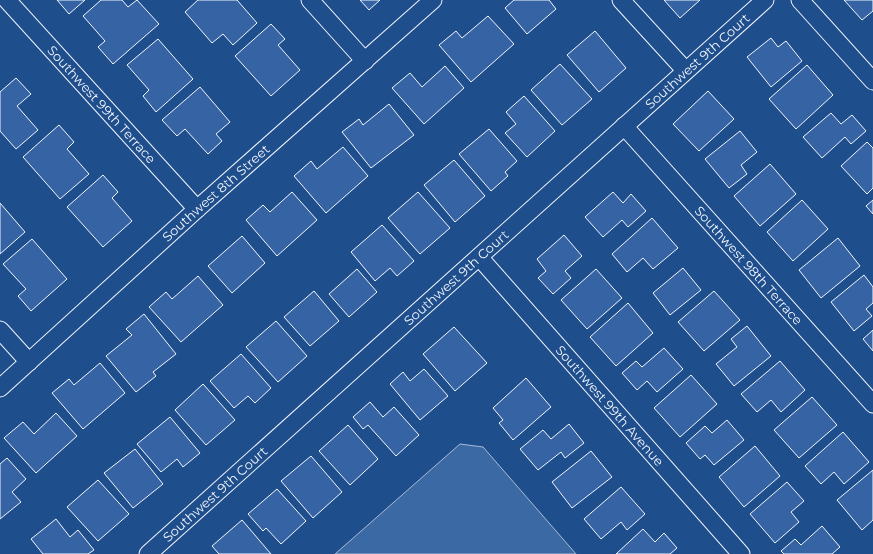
<svg xmlns="http://www.w3.org/2000/svg" width="873" height="554" font-family="Montserrat,sans-serif">
<style>
.water{fill:#3b69a3;stroke:#a8bbd7}
.building{fill:#3563a3;stroke:#f2f6ff}
.lines{fill:none;stroke-linecap:round;stroke-linejoin:round}
.street-casing{stroke:#f2f6ff;stroke-width:19}
.street{stroke:#1f4e8c;stroke-width:17}
.labels{text-anchor:middle;stroke-width:3;stroke-linejoin:round;paint-order:stroke}
.street-label{font-size:13px;fill:#f2f6ff;stroke:#1f4e8c}
</style>
<rect width="100%" height="100%" fill="#1f4e8c"/>
<polygon class="water" points="460,444 483,447 576,554 335,554"/>
<g class="building">
<polygon points="57,0 85,0 69,14"/>
<polygon points="101,0 122,0 128,7 137,0 159,24 113,64 98,47 105,41 83,16"/>
<polygon points="198,0 237,0 257,23 233,45 223,34 212,43 185,12"/>
<polygon points="360,0 380,0 369,10"/>
<polygon points="514,0 549,0 556,9 527,34 505,8"/>
<polygon points="664,0 700,0 680,18"/>
<polygon points="844,0 873,0 873,11 862,20"/>
<polygon points="488,16 514,44 471,82 439,45 456,31 462,38"/>
<polygon points="271,24 285,39 278,45 300,70 271,96 235,56"/>
<polygon points="595,31 626,68 599,92 567,55"/>
<polygon points="771,38 778,47 786,41 802,61 771,87 747,57"/>
<polygon points="158,39 193,79 156,112 143,96 149,90 127,65"/>
<polygon points="560,64 592,99 562,125 531,90"/>
<polygon points="807,65 833,95 796,129 769,99"/>
<polygon points="445,66 464,88 424,124 392,88 410,73 422,87"/>
<polygon points="16,78 31,94 17,106 38,130 16,149 0,131 0,92"/>
<polygon points="200,87 230,122 216,134 222,141 208,154 185,129 177,136 162,120"/>
<polygon points="708,91 734,119 699,151 673,124"/>
<polygon points="524,96 555,131 527,157 505,133 516,124 506,112"/>
<polygon points="389,104 414,135 371,168 342,132 359,119 363,125"/>
<polygon points="831,113 841,124 852,115 866,131 851,144 845,137 822,158 803,137"/>
<polygon points="59,125 74,142 67,149 89,174 60,199 23,157"/>
<polygon points="489,129 517,161 505,172 508,176 491,191 459,154"/>
<polygon points="740,131 757,152 741,165 747,174 729,188 705,159"/>
<polygon points="867,142 873,148 873,188 867,194 841,166"/>
<polygon points="343,147 368,176 326,213 294,176 311,161 317,169"/>
<polygon points="454,160 485,196 455,222 424,185"/>
<polygon points="770,164 796,194 760,226 734,196"/>
<polygon points="103,175 118,192 112,198 132,221 103,247 67,207"/>
<polygon points="292,192 317,220 277,256 246,220 263,205 270,212"/>
<polygon points="418,192 450,228 420,254 388,218"/>
<polygon points="613,192 623,203 631,194 646,211 628,227 622,220 603,237 585,217"/>
<polygon points="802,200 828,229 793,261 767,232"/>
<polygon points="873,200 873,214 866,206"/>
<polygon points="0,203 25,232 0,254"/>
<polygon points="652,218 678,248 653,269 643,258 627,272 612,254"/>
<polygon points="382,225 414,261 397,276 390,268 375,281 351,252"/>
<polygon points="564,235 582,256 565,271 571,278 553,294 538,278 546,271 537,259"/>
<polygon points="242,236 265,263 232,293 208,266"/>
<polygon points="838,238 860,266 821,298 799,270"/>
<polygon points="32,239 67,279 31,311 18,296 26,289 3,264"/>
<polygon points="683,268 701,290 670,315 653,293"/>
<polygon points="357,269 377,292 349,317 329,294"/>
<polygon points="596,269 622,298 587,329 561,300"/>
<polygon points="864,275 873,287 873,303 866,309 872,316 854,331 831,302"/>
<polygon points="198,276 223,305 181,342 149,307 166,292 172,299"/>
<polygon points="314,291 339,321 310,346 284,317"/>
<polygon points="714,291 740,320 704,351 678,322"/>
<polygon points="628,303 653,333 616,366 590,337"/>
<polygon points="144,314 176,354 153,372 156,376 136,392 106,356 132,335 126,329"/>
<polygon points="276,321 307,356 278,382 246,347"/>
<polygon points="747,326 771,356 734,386 716,364 737,347 731,339"/>
<polygon points="454,327 487,363 455,391 423,354"/>
<polygon points="873,330 873,351 863,339"/>
<polygon points="664,348 683,369 657,392 647,381 637,390 622,373 636,361 642,367"/>
<polygon points="241,354 271,388 255,403 248,396 234,408 210,381"/>
<polygon points="780,361 805,390 781,412 771,400 757,412 741,394"/>
<polygon points="100,363 125,393 83,429 52,393 69,379 74,385"/>
<polygon points="424,369 448,396 420,420 390,384 403,372 410,381"/>
<polygon points="691,375 717,404 680,437 654,408"/>
<polygon points="526,378 551,407 513,440 499,423 503,420 493,408"/>
<polygon points="203,384 235,420 206,445 175,410"/>
<polygon points="812,397 837,425 799,458 774,430"/>
<polygon points="370,402 383,417 394,407 419,435 396,456 368,425 363,429 353,417"/>
<polygon points="56,413 77,436 36,473 4,438 23,422 34,434"/>
<polygon points="170,417 200,453 183,467 177,459 161,472 137,444"/>
<polygon points="727,420 744,440 714,465 705,455 700,459 686,443 705,426 712,433"/>
<polygon points="569,424 584,443 565,458 561,452 538,470 520,449 543,430 551,439"/>
<polygon points="348,425 378,459 350,485 319,451"/>
<polygon points="843,432 869,462 844,484 834,472 821,484 805,466"/>
<polygon points="755,446 780,476 744,507 719,477"/>
<polygon points="135,449 163,484 133,508 104,473"/>
<polygon points="591,451 612,477 572,508 552,482"/>
<polygon points="311,456 342,492 313,518 281,481"/>
<polygon points="7,458 26,479 12,492 21,502 0,519 0,464"/>
<polygon points="873,470 873,520 862,530 837,500"/>
<polygon points="98,480 129,514 98,541 67,507"/>
<polygon points="787,482 804,501 791,512 799,522 775,543 750,514"/>
<polygon points="621,487 645,514 627,530 621,522 601,539 584,519"/>
<polygon points="277,489 306,521 281,544 266,528 263,531 248,514"/>
<polygon points="56,519 70,537 78,530 94,550 88,554 43,554 31,539"/>
<polygon points="242,520 271,554 219,554 212,546"/>
<polygon points="822,526 840,547 832,554 784,554 781,551 795,539 801,545"/>
<polygon points="643,529 655,542 664,533 677,548 670,554 616,554"/>
</g>
<g class="lines">
<g class="street-casing">
<g id="street">
<path id="s1" d="M7,0L197,209"/>
<polyline points="310,0 365,61"/>
<polyline points="621,0 685,70"/>
<polyline points="800,0 873,81"/>
<path id="s2" d="M624,126L873,404"/>
<path id="s3" d="M479,257L741,554"/>
<polyline points="0,330 29,362"/>
<path id="s4" d="M0,388L197,209L433,0"/>
<path id="s5" d="M148,554L765,0"/>
</g>
</g>
<use href="#street" class="street"/>
</g>
<g class="labels">
<g class="street-label">
<text dy="5" stroke="none"><textPath href="#s5" startOffset="738">Southwest 9th Court</textPath></text>
<text dy="5" stroke="none"><textPath href="#s1" startOffset="141">Southwest 99th Terrace</textPath></text>
<text dy="5" stroke="none"><textPath href="#s4" startOffset="291">Southwest 8th Street</textPath></text>
<text dy="5" stroke="none"><textPath href="#s2" startOffset="187">Southwest 98th Terrace</textPath></text>
<text dy="5" stroke="none"><textPath href="#s5" startOffset="414">Southwest 9th Court</textPath></text>
<text dy="5" stroke="none"><textPath href="#s3" startOffset="198">Southwest 99th Avenue</textPath></text>
<text dy="5" stroke="none"><textPath href="#s5" startOffset="90">Southwest 9th Court</textPath></text>
</g>
</g>
</svg>
